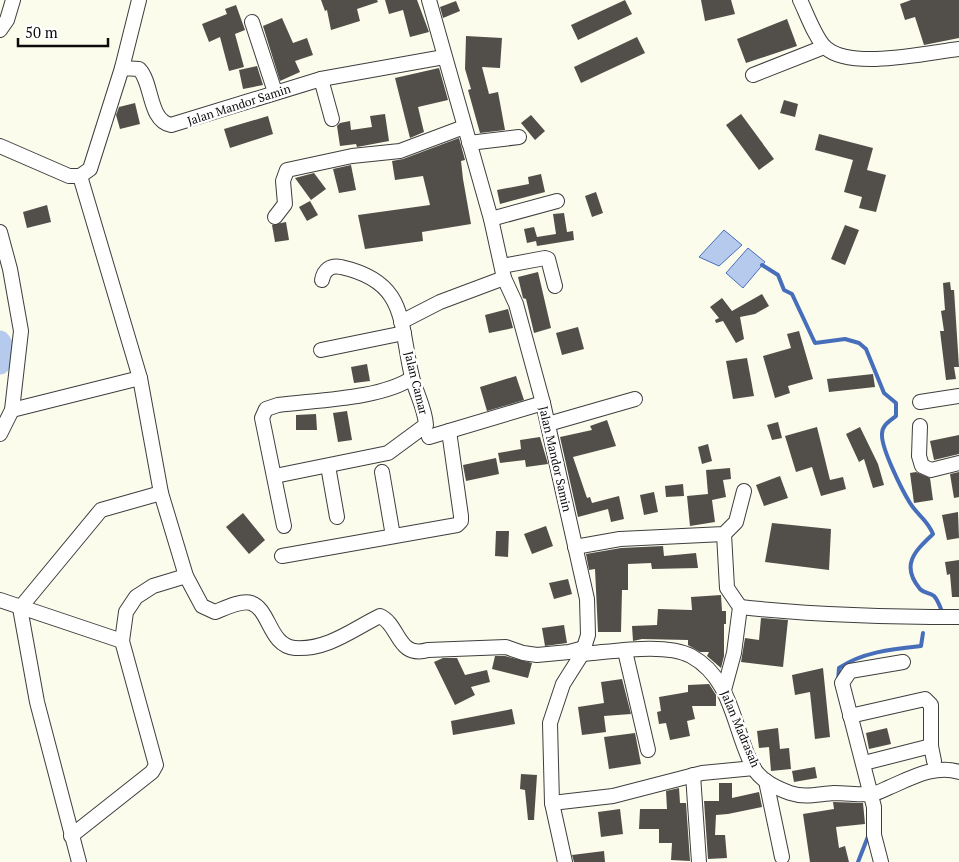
<svg xmlns="http://www.w3.org/2000/svg" width="959" height="862" font-family="'PT Serif',serif">
<style>
.water{fill:#b6caed;stroke:#476eba}
.lines{fill:none;stroke-linecap:round;stroke-linejoin:round}
.stream{stroke:#476eba;stroke-width:4}
.river{stroke:#b6caed;stroke-width:21}
.building{fill:#524e49}
.street-casing{stroke:#3e3e3e;stroke-width:16}
.street{stroke:#fff;stroke-width:14}
.labels{text-anchor:middle;stroke-width:5;stroke-linejoin:round;paint-order:stroke}
.street-label{font-size:12px;fill:#0b0b0b;stroke:#fff}
</style>
<rect width="100%" height="100%" fill="#fbfceb"/>
<g class="water">
<polygon points="724,230 742,245 719,266 699,257"/>
<polygon points="748,248 765,262 743,288 726,273"/>
</g>
<g class="lines">
<g class="stream">
<path d="M762,265L778,275L784,290L792,294L815,343L845,339L859,343L866,349L884,393L896,403V416C890,421 882,425 882,434C881,448 902,490 910,503C918,516 927,519 933,534C915,551 900,565 920,589C924,593 930,593 934,596C938,600 941,609 943,614"/>
<path d="M838,681L839,668C862,652 893,649 921,646L923,633"/>
<polyline points="858,862 869,834"/>
</g>
<polyline class="river" points="0,341 5,349 0,364"/>
</g>
<g class="building">
<polygon points="321,0 377,0 378,2 357,9 360,21 331,30 327,10 325,11"/>
<polygon points="385,0 417,0 429,32 410,37 403,10 389,14"/>
<polygon points="625,0 632,14 578,40 571,25"/>
<polygon points="701,0 731,0 735,14 705,21"/>
<polygon points="911,0 959,0 959,38 924,45 915,17 905,20 900,4"/>
<polygon points="456,1 460,11 443,18 440,7"/>
<polygon points="236,5 245,30 235,34 244,67 229,71 220,37 209,42 202,24 227,14 225,9"/>
<polygon points="282,18 293,43 307,38 313,55 295,61 300,72 280,81 263,26"/>
<polygon points="787,19 797,46 746,63 737,39"/>
<polygon points="466,36 502,38 500,68 482,67 489,94 498,92 505,130 480,133 468,90 471,89 465,69"/>
<polygon points="637,37 645,53 581,83 574,67"/>
<polygon points="257,66 263,85 243,89 239,70"/>
<polygon points="439,68 448,100 418,107 424,132 410,138 395,78"/>
<polygon points="784,100 798,104 795,117 780,113"/>
<polygon points="135,103 140,124 120,129 116,115 119,107"/>
<polygon points="385,114 389,141 357,147 356,144 340,146 337,126 340,123 350,121 351,130 372,127 370,116"/>
<polygon points="741,114 774,159 759,170 726,125"/>
<polygon points="531,115 545,131 535,140 521,123"/>
<polygon points="268,116 273,134 230,148 224,129"/>
<polygon points="819,134 873,148 867,170 886,175 876,212 859,208 862,197 844,192 853,160 815,150"/>
<polygon points="459,138 465,160 461,161 463,179 471,224 422,232 423,241 365,249 358,215 430,205 423,176 395,180 392,161 403,159"/>
<polygon points="351,165 356,190 339,193 333,169"/>
<polygon points="314,173 326,189 311,200 295,178"/>
<polygon points="541,174 545,192 500,204 497,190 529,184 528,177"/>
<polygon points="596,192 603,213 592,217 585,196"/>
<polygon points="310,201 318,215 307,221 299,207"/>
<polygon points="47,205 51,222 27,228 23,212"/>
<polygon points="564,213 567,232 573,231 574,240 537,246 536,241 527,243 524,229 534,227 537,237 556,234 553,214"/>
<polygon points="286,222 289,240 275,242 272,225"/>
<polygon points="845,225 859,230 845,265 831,259"/>
<polygon points="538,272 551,328 534,333 526,299 523,298 518,277"/>
<polygon points="950,282 951,290 954,290 959,367 954,367 956,379 946,380 940,331 944,331 941,311 945,310 943,283"/>
<polygon points="762,294 769,306 755,314 740,317 744,339 736,343 723,321 716,323 715,320 719,318 710,307 722,298 732,311"/>
<polygon points="508,309 513,328 489,333 485,315"/>
<polygon points="578,327 584,349 562,355 556,333"/>
<polygon points="799,331 813,379 788,386 790,393 775,398 763,356 791,348 787,334"/>
<polygon points="747,358 754,396 733,399 726,361"/>
<polygon points="367,364 370,381 354,383 351,367"/>
<polygon points="873,374 875,387 829,392 827,379"/>
<polygon points="516,376 524,400 487,411 480,387"/>
<polygon points="347,411 352,440 338,442 333,413"/>
<polygon points="316,414 317,430 296,430 296,415"/>
<polygon points="607,420 616,446 573,457 587,498 590,497 592,503 619,496 624,519 611,522 608,509 578,517 560,437 592,430 590,426"/>
<polygon points="778,422 782,438 772,440 767,425"/>
<polygon points="817,427 830,480 843,477 846,489 821,496 812,467 796,472 785,436"/>
<polygon points="860,427 878,464 884,485 873,488 864,459 859,462 846,434"/>
<polygon points="959,435 959,454 934,460 930,441"/>
<polygon points="540,437 548,464 526,467 525,460 500,463 498,453 521,449 520,440"/>
<polygon points="708,444 712,461 702,464 698,447"/>
<polygon points="496,458 499,474 466,481 463,465"/>
<polygon points="730,468 731,479 723,480 726,497 712,500 715,522 690,526 687,496 708,494 706,470"/>
<polygon points="916,472 930,478 933,500 914,503 910,473"/>
<polygon points="959,472 959,497 954,498 950,474"/>
<polygon points="780,476 788,498 764,506 756,485"/>
<polygon points="683,484 684,496 666,497 665,486"/>
<polygon points="654,492 658,512 644,515 640,495"/>
<polygon points="958,512 959,538 947,540 942,515"/>
<polygon points="243,513 265,540 249,554 226,527"/>
<polygon points="772,523 831,529 829,570 765,562"/>
<polygon points="546,526 553,546 532,554 524,534"/>
<polygon points="496,531 509,531 508,557 495,556"/>
<polygon points="663,546 664,556 696,553 698,568 652,569 651,563 628,564 628,590 622,590 621,632 598,632 595,569 589,570 586,554 621,548"/>
<polygon points="959,560 959,597 952,597 950,574 947,575 945,562"/>
<polygon points="568,579 572,594 554,599 549,583"/>
<polygon points="721,595 722,611 726,611 726,624 724,624 724,656 721,668 707,656 709,652 700,652 688,645 688,640 642,639 633,641 632,626 657,625 658,609 692,610 691,597"/>
<polygon points="761,618 788,620 783,667 741,662 745,638 759,640"/>
<polygon points="564,625 567,643 545,646 542,628"/>
<polygon points="495,656 505,656 532,663 528,678 492,669"/>
<polygon points="443,658 457,658 465,675 487,670 490,682 471,687 475,695 455,705 434,662"/>
<polygon points="823,668 830,737 815,739 810,692 795,695 792,675"/>
<polygon points="622,679 631,714 604,716 606,732 582,735 578,707 604,703 601,682"/>
<polygon points="709,684 716,695 716,706 692,706 695,719 687,721 690,736 670,740 666,723 659,724 657,712 661,711 659,697 688,692 688,685"/>
<polygon points="512,709 515,724 453,735 451,721"/>
<polygon points="778,728 780,749 789,748 791,769 771,771 769,747 759,748 757,731"/>
<polygon points="887,728 891,744 869,749 866,733"/>
<polygon points="635,733 641,764 609,769 604,737"/>
<polygon points="815,767 817,778 794,782 792,771"/>
<polygon points="521,774 537,775 534,820 528,820 525,790 520,789"/>
<polygon points="719,783 732,783 732,798 759,792 762,807 728,814 716,815 715,835 725,835 727,858 708,859 704,801 719,801"/>
<polygon points="679,788 680,803 686,803 690,861 671,860 672,843 659,843 659,829 639,829 640,809 667,809 666,791"/>
<polygon points="833,802 863,803 865,824 836,827 839,848 845,846 849,862 810,862 803,814 834,809"/>
<polygon points="620,809 623,834 601,837 598,812"/>
<polygon points="604,851 605,862 574,862 572,855"/>
</g>
<g class="lines">
<g class="street-casing">
<g id="street">
<polyline points="429,0 491,219 504,278 516,304 543,403 587,599 588,635 582,654 563,684 550,723 552,803 565,862"/>
<path d="M800,0C806,12 816,40 826,48C851,70 926,53 959,49"/>
<polyline points="252,22 275,92"/>
<polyline points="0,30 7,20 13,0"/>
<polyline points="122,68 139,0"/>
<polyline points="753,75 824,47"/>
<polyline points="321,79 332,119"/>
<polyline points="469,143 519,137"/>
<path d="M0,146L69,176H80L90,169L122,68L139,69C153,83 148,120 171,125L321,79L444,57"/>
<path d="M80,176L140,378L161,493L186,576L202,606L215,612C225,608 241,600 251,603C270,609 269,646 295,648C328,650 353,629 380,616C400,625 397,659 428,650L506,647L523,653L537,655L569,652L584,648"/>
<polyline points="275,217 285,204 283,181 287,170 352,156 400,151 464,127"/>
<polyline points="491,219 557,201"/>
<polyline points="0,232 10,269 21,331 12,410 0,434"/>
<polyline points="502,266 545,258 548,259 555,286"/>
<polyline points="401,322 440,302 504,278"/>
<polyline points="321,350 404,333"/>
<polyline points="920,402 959,396"/>
<polyline points="12,410 140,378"/>
<polyline points="548,424 635,399"/>
<polyline points="920,426 919,456 922,466 931,470 959,463"/>
<polyline points="429,437 543,403"/>
<polyline points="328,466 337,517"/>
<polyline points="382,472 393,536"/>
<path d="M275,476L388,453L426,425C425,408 416,393 412,377C399,322 408,282 341,267C330,265 324,270 322,280"/>
<path d="M284,526L262,418L266,409L278,405C316,400 381,399 412,378"/>
<polyline points="724,534 727,588 740,607 734,653 724,690"/>
<polyline points="575,547 620,539 724,534 736,522 744,491"/>
<polyline points="282,556 457,525 461,521 461,516 449,431"/>
<polyline points="0,600 122,641"/>
<path d="M740,607C813,615 886,617 959,617"/>
<polyline points="625,651 648,750"/>
<path d="M582,654C611,652 665,642 691,656C733,679 733,729 753,767C760,780 776,788 790,793C805,798 818,794 834,793C847,793 860,795 872,794C878,793 885,789 890,787C911,778 936,764 959,772"/>
<polyline points="850,716 925,699 931,705 931,746 934,761"/>
<polyline points="864,763 931,746"/>
<polyline points="693,775 699,862"/>
<polyline points="766,781 782,857"/>
<polyline points="552,803 613,796 702,773 754,768"/>
<polyline points="71,836 152,772 156,765 122,641 126,612 136,597 153,586 186,576"/>
<polyline points="79,862 37,702 20,608 101,510 161,493"/>
<polyline points="881,862 874,835 874,807 842,683 850,671 903,662"/>
</g>
</g>
<use href="#street" class="street"/>
</g>
<g class="labels">
<g class="street-label">
<text transform="translate(239 105) rotate(-18)" y="4">Jalan Mandor Samin</text>
<text transform="translate(416 383) rotate(76)" y="4">Jalan Camar</text>
<text transform="translate(555 459) rotate(77)" y="4">Jalan Mandor Samin</text>
<text transform="translate(740 729) rotate(67)" y="4">Jalan Madrasah</text>
</g>
</g>
<path d="M18 38v8h90v-8" fill="none" stroke="#0b0b0b" stroke-width="2.5"/>
<text x="25" y="38" font-size="15" fill="#0b0b0b" stroke="#ffffff" stroke-width="4" paint-order="stroke">50 m</text>
</svg>
